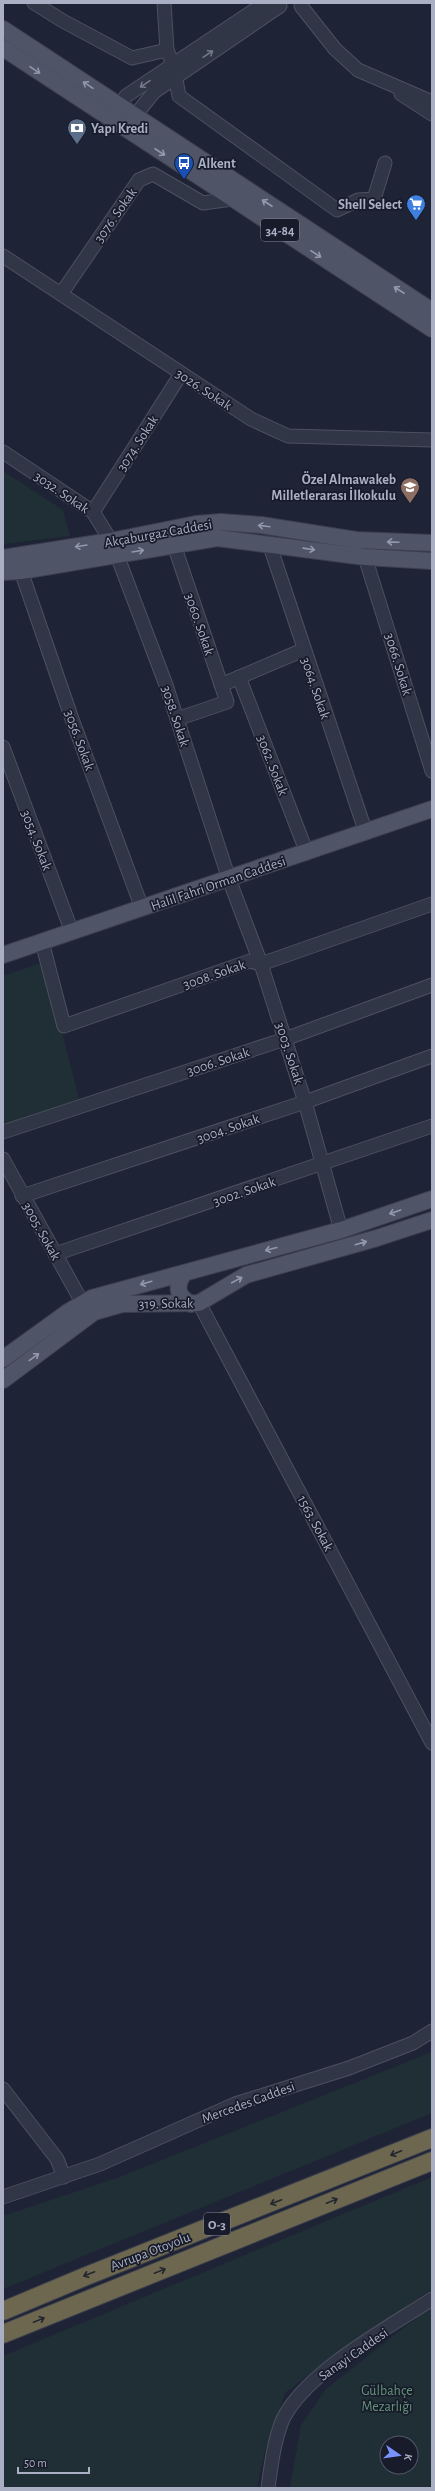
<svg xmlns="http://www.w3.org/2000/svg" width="435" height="2491" font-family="'Alegreya Sans',sans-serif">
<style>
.green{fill:#202f36;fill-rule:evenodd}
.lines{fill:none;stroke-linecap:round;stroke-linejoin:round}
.minor-casing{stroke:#4c5061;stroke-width:15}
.major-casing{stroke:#3b3f4f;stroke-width:18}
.highway-casing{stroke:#393d4d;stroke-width:20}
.minor{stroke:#313646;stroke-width:13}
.major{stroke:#4f5466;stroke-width:16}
.highway{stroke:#6c674e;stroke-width:18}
.oneway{stroke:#74798b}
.oneway2{stroke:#9498ac}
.oneway3{stroke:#24262f}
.labels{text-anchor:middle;stroke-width:3.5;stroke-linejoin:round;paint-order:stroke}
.shield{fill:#171b2a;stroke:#7f8395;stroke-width:1}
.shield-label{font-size:13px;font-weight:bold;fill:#abafc3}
.poi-label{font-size:14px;font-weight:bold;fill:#abafc3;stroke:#171b2a;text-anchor:start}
.street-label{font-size:14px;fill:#abafc3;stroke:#171b2a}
.park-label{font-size:14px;fill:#639479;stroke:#171b2a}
</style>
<rect width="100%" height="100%" fill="#1e2335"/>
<g class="green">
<polygon points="3,471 63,510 70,536 3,544"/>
<polygon points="44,962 79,1099 8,1125 3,1123 3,976"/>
<polygon points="432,2052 432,2113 3,2289 3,2216 117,2178"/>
<polygon points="432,2177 432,2289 329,2359 285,2393 264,2454 257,2488 3,2488 3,2356"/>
<path d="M432,2306V2488H290L301,2425L326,2389ZM387,2443H411V2467H387Z"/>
</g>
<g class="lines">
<g class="minor-casing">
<g id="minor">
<polyline points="34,3 63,21 132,58 167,50"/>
<polyline points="164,3 167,50 173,64 179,96 337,210 358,200 374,199 385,163"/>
<polyline points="301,6 335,49 358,70 432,102"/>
<polyline points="401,94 432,114"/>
<polyline points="120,107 126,96 265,3"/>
<polyline points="134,117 154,92 280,6"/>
<polyline points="3,256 251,419 288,436 432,440"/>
<polyline points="61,294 139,180 153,174 203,203 232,199"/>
<polyline points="3,452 93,512 111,541"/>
<polyline points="93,512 181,374"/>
<polyline points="269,543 366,833"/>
<polyline points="174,545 227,702 177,719"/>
<polyline points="117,555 166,685 229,879 261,964 305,1102 341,1230"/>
<polyline points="365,557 432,771"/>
<polyline points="21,571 72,719 142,908"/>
<polyline points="239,677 307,853"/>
<polyline points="221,685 303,650"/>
<polyline points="3,747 72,932"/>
<polyline points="42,942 64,1026 250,961 261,964 432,904"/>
<polyline points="3,1132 285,1039 432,985"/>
<polyline points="3,1159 83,1304"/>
<polyline points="22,1196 305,1102 432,1056"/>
<polyline points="55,1254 432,1126"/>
<polyline points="199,1303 432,1743"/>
<polyline points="3,2089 57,2159 64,2177"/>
<polyline points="3,2197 100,2164 235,2104 349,2068 413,2043 432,2031"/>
<path d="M268,2488C271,2466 274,2440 283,2419C306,2372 388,2328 432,2299"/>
</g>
</g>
<g class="major-casing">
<g id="major">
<polyline points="3,29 432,311"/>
<polyline points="3,48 432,329"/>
<polyline points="3,558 111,541 196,524 221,522 261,525 356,540 432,543"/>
<polyline points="3,572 21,571 217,538 365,557 432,561"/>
<polyline points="3,955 432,809"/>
<path d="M184,1273C175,1287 177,1296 191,1304"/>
<polyline points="3,1359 68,1312 92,1298 341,1230 432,1199"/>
<polyline points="3,1380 94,1312 122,1304 199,1303 246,1275 377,1238 432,1220"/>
</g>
</g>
<g class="highway-casing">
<g id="highway">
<polyline points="3,2311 84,2277 432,2138"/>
<polyline points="3,2334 432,2161"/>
</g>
</g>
<use href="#minor" class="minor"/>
<use href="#major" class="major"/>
<use href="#highway" class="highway"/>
</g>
<defs><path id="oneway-shaft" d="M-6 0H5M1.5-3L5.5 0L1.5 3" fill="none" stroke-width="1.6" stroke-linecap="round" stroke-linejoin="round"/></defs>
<g class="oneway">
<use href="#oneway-shaft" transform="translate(208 54) rotate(-34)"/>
<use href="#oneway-shaft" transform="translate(145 84) rotate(146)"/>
</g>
<g class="oneway2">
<use href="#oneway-shaft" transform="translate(35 70) rotate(34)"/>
<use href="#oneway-shaft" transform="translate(88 85) rotate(-146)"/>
<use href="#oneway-shaft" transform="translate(160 152) rotate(33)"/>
<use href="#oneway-shaft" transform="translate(267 203) rotate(-147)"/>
<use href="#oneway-shaft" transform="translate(316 254) rotate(33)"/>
<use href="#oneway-shaft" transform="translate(399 290) rotate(-147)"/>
<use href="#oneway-shaft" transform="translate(264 526) rotate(-173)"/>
<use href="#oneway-shaft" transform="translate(393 542) rotate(-178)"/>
<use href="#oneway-shaft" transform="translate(81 546) rotate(171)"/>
<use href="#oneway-shaft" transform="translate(309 549) rotate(8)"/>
<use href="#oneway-shaft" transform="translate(138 551) rotate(-9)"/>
<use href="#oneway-shaft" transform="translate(395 1212) rotate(161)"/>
<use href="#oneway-shaft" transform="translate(361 1243) rotate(-16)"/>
<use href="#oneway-shaft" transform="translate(271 1249) rotate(165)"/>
<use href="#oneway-shaft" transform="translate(237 1280) rotate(-28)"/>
<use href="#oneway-shaft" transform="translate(146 1283) rotate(164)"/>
<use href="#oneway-shaft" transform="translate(34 1357) rotate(-36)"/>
</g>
<g class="oneway3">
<use href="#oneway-shaft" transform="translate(396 2153) rotate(157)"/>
<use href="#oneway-shaft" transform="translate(332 2201) rotate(-22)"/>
<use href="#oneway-shaft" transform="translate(276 2202) rotate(159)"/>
<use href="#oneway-shaft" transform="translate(160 2271) rotate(-22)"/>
<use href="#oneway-shaft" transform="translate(89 2274) rotate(159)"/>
<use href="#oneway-shaft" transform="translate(39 2320) rotate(-22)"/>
</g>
<defs>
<g id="bank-pin" transform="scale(1)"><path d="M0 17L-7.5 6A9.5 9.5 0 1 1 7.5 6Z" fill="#5c6f8a" stroke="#171b2a"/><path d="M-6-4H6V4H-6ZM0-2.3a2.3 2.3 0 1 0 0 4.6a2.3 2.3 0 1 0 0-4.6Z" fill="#fff"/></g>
<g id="bus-pin" transform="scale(1)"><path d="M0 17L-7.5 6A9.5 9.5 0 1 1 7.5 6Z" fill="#1a4fb4" stroke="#171b2a"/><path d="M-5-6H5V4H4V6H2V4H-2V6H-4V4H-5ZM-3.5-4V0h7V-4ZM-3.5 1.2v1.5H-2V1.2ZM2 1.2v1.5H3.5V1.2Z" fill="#fff"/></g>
<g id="supermarket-pin" transform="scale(1)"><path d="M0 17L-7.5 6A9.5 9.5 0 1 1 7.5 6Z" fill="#3f7fe0" stroke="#171b2a"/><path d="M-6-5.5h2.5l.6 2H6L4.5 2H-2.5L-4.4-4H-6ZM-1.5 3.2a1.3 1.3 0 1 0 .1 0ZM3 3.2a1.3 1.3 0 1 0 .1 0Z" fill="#fff"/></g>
<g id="school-pin" transform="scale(1)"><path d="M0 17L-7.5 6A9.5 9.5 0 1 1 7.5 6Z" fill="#8d6e63" stroke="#171b2a"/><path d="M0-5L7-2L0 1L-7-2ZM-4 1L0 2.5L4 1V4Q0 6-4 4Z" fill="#fff"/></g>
</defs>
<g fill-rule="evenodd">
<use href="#bank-pin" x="77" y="128"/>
<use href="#bus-pin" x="184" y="163"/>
<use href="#supermarket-pin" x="416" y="204"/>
<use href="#school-pin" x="410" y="487"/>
</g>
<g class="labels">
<g class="shield">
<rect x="261" y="219" width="38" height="22" rx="3"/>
<rect x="204" y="2213" width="26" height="22" rx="3"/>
</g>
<g class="shield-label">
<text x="280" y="235">34-84</text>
<text x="217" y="2229">O-3</text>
</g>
<g class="poi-label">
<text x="91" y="133">Yapı Kredi</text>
<text x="198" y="168">Alkent</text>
<text x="402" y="209" text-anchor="end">Shell Select</text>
<text x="396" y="484" text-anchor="end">Özel Almawakeb<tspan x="396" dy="16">Milletlerarası İlkokulu</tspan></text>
</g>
<g class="street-label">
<text transform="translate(115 215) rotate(-55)" y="5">3076. Sokak</text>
<text transform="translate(204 389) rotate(33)" y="5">3026. Sokak</text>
<text transform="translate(137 443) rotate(-57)" y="5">3074. Sokak</text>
<text transform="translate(62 492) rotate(34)" y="5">3032. Sokak</text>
<text transform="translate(158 533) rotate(-10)" y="5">Akçaburgaz Caddesi</text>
<text transform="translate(200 624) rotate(71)" y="5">3060. Sokak</text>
<text transform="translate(399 664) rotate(73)" y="5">3066. Sokak</text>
<text transform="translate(316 688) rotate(71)" y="5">3064. Sokak</text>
<text transform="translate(176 716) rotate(72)" y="5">3058. Sokak</text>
<text transform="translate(80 740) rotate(70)" y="5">3056. Sokak</text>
<text transform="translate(273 765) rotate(69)" y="5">3062. Sokak</text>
<text transform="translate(37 840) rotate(69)" y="5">3054. Sokak</text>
<text transform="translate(218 883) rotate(-19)" y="5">Halil Fahri Orman Caddesi</text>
<text transform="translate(214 974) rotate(-19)" y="5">3008. Sokak</text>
<text transform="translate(290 1053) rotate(72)" y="5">3003. Sokak</text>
<text transform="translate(218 1061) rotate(-18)" y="5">3006. Sokak</text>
<text transform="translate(228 1128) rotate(-19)" y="5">3004. Sokak</text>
<text transform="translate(244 1191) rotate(-19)" y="5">3002. Sokak</text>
<text transform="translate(42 1231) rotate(61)" y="5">3005. Sokak</text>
<text transform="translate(166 1303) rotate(-1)" y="5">319. Sokak</text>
<text transform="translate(316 1523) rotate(62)" y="5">1563. Sokak</text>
<text transform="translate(248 2102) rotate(-20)" y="5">Mercedes Caddesi</text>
<text transform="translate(150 2251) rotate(-21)" y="5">Avrupa Otoyolu</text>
<text transform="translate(353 2354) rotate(-35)" y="5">Sanayi Caddesi</text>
</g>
<g class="park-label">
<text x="387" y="2395">Gülbahçe<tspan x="387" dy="16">Mezarlığı</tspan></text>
</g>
</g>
<rect width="435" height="2491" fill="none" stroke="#abafc3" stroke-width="8"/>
<g transform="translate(399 2455) rotate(103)"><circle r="19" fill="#171b2a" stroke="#525667"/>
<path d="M0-3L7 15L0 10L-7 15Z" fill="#7a90fa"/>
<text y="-6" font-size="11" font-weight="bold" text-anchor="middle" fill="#abafc3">K</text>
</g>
<path d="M18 2467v6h71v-6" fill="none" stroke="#abafc3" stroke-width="2"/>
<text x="24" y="2467" font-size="12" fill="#abafc3" stroke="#171b2a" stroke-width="3" paint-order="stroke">50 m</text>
</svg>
